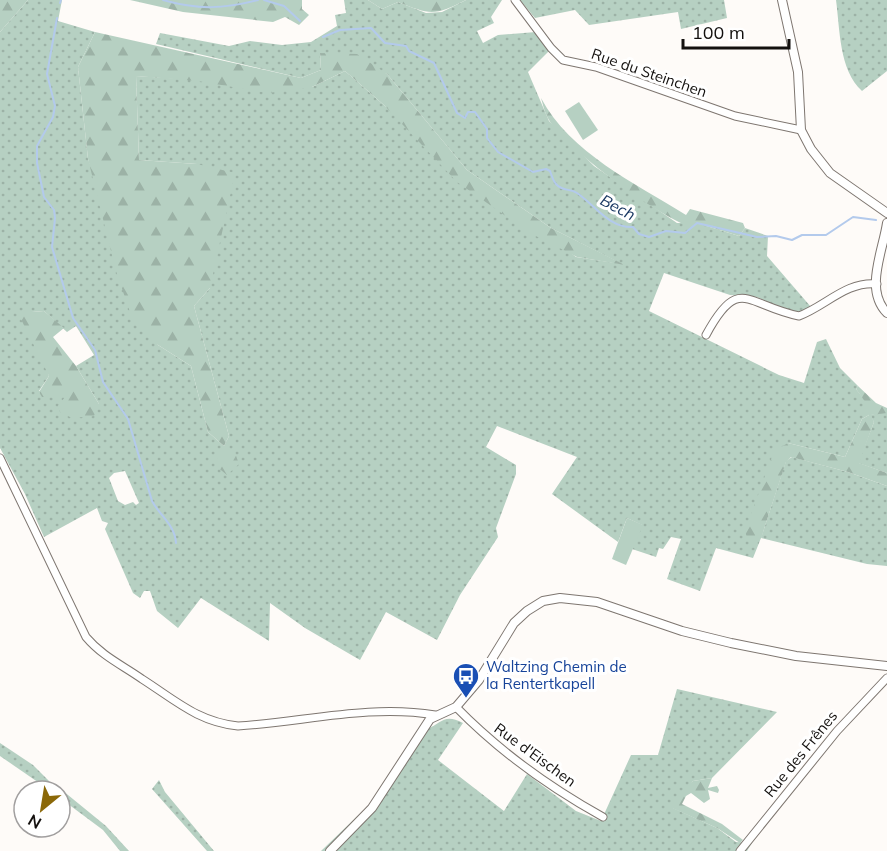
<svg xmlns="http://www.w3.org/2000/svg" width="887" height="851" font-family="Mulish,sans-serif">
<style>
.grass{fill:url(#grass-dots);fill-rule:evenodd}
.forest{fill:url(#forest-firs)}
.pitch{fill:#b6d0c2}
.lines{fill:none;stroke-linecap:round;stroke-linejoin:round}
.stream{stroke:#b3caec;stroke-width:2}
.minor-casing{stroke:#7e7670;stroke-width:9}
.tertiary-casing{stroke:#7e7670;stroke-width:10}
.minor{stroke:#fff;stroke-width:7}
.tertiary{stroke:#fff;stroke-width:8}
.labels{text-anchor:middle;stroke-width:6;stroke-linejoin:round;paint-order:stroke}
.street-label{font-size:15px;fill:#13100e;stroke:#fff}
.transit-label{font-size:15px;fill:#164399;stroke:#fff;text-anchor:start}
.water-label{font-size:16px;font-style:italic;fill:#193762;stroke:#fff}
</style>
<defs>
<pattern id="grass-dots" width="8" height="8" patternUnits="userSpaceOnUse" patternTransform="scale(1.5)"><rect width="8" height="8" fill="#b6d0c2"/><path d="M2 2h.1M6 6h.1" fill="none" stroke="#9cb2a6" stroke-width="1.8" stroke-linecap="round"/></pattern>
<pattern id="forest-firs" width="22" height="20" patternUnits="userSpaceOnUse" patternTransform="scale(1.5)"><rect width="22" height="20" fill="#b6d0c2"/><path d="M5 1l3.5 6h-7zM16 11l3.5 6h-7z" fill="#9cb2a6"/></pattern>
</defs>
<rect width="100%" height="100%" fill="#fefbf8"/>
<g class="grass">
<path d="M28,0H62L58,21L95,32L78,67L88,159L158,345L191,366L208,432L224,446L229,436L194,306L210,288L197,164L139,160L136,76L312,87L345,71L385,106L576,257L622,264L551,228L467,170L387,74L320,53L321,70L301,78L156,44L160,33L229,46L250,41L282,45L311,42L337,26L335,15L346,13L344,0H368L382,9L398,2L426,13L442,12L466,0H502L491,17L494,23L477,31L483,43L498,35L536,32L549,51L528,72L549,121L594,166L677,223H697L739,236L745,228L768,236L767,256L811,307L800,312L788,311L757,297L730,295L664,273L649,311L779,375L804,383L817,342L826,339L840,368L858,386L856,389L867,403L869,415L862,419L845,457L788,443L761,538L786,461L792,457L848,472L887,486V566L867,564L761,538L753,558L716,548L700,591L667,579L681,539L671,537L663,549L659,548L656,557L632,549L642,525L627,518L618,542L552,494L577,457L497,426L486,447L516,465V474L496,528L498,537L460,595L437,640L386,612L360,660L305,628L270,603L269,641L201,598L178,628L157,611L150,591H144L140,598L133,593L105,529L108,523L102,521L97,508L44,537L25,494L0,448V32ZM44,311L67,332L76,326L94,355L76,366L99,404L39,391L49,376L32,312ZM125,471L139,503L136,505L133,502L125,505L118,501L109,478L114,473Z"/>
<polygon points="520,0 724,0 727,18 681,29 678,12 589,25 575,10 535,18"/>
<path d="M836,0H887V71L862,91C839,70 840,29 836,0Z"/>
<polygon points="879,413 887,413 887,473 858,463 874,422 870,415"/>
<path d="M677,689L777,712L712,778L693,781L673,808L717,828L736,842L752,843L747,851H321L370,804L427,729C442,723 444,713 463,723L438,760L504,811L527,774L576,811L601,821L631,755H658Z"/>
<polygon points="0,743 33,765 49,781 45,787 0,756"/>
<polygon points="159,780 165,792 214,851 207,851 152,789"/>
<polygon points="57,786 106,826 129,851 120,851 103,830 60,798 60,791 53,791"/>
</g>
<g class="forest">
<polygon points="0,0 28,0 0,32"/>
<polygon points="130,0 302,0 302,9 309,15 299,25 285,17 273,22 183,12"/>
<path d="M368,0H466C435,16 430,15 398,2L382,9Z"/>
<polygon points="95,32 301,78 321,70 320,53 357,54 387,74 467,170 551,228 625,265 577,257 530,233 457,182 385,106 345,71 312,87 268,93 198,81 136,76 139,160 197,164 235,173 210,288 194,306 229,436 224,446 235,453 239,464 227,475 216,466 218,453 224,446 208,432 191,366 158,345 131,315 116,271 88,159 78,67"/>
<path d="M541,98C570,153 635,183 686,215L690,209L743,223L745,228L739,236L697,223L694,228C663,220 564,148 549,120C545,114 543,105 541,98Z"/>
<polygon points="44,311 64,328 53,337 76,366 99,404 94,416 72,418 60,412 58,406 65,397 42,397 39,392 49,376 18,313"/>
<polygon points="858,386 876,403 887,408 887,413 871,415 874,422 859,463 887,473 887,486 848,472 791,457 786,462 761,538 748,541 745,531 774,451 788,443 845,457 862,419 869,415 864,411 866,403 856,389"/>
<polygon points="712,778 708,788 717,786 719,790 718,793 708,790 710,799 704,803 691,793 686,796 682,804 722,824 743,840 740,843 717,828 672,808 672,801 693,781"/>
</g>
<g class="pitch">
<polygon points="579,102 598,130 583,140 565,111"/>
<polygon points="627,518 643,525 626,565 612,559"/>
</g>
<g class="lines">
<g class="stream">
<path d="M163,0C198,10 224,9 258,0"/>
<polyline points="264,0 284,6 300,21"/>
<polyline points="60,3 61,0"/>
<path d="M57,18L47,74L55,106L53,117L37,146V163L44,197L54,210L55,218L52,247L73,318L95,350L103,382L128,419L152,501C160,516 175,525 176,543"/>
<path d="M323,37L340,30L371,28L385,43L406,46L409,51L434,63L457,113L465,118L468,112H475L487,129V138L498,152L533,172L546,169L550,171C552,176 553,181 556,184C563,192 570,188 577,193C596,206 609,228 633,227L639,234L649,237L666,231L685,233L697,223L757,237L776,236L792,240L802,235H826L853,217L876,220"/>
</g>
<g class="minor-casing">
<g id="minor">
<polyline points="515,0 551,48 563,60 596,67 735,116 801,130"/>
<path d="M706,335C739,274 746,305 799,316C826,306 846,281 877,284"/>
<path d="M0,458L86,637C102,656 122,665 142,679C175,700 198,722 238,726C303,722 370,704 435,715"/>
<path d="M456,707C500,752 549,787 603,817"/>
<polyline points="740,851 837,731 887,678"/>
</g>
</g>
<g class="tertiary-casing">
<g id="tertiary">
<polyline points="782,0 798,72 801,130 811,149 830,173 887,213"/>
<path d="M887,223C883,251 864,290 887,313"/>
<polyline points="330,851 372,808 430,719 456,707 479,680 514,623 527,611 543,601 560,598 597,602 682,631 731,643 796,656 887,666"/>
</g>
</g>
<use href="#minor" class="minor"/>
<use href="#tertiary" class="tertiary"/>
</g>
<defs>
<g id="bus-pin" transform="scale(1.35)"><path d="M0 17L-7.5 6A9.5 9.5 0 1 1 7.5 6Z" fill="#1a4fb4" stroke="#fff"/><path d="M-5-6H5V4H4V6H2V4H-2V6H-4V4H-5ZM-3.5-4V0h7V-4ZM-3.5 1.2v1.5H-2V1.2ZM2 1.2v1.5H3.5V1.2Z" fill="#fff"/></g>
</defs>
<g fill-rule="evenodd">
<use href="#bus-pin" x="466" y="676"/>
</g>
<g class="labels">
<g class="street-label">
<text transform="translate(649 73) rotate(19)" y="5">Rue du Steinchen</text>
<text transform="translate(801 754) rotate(-51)" y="5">Rue des Frênes</text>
<text transform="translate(535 755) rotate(36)" y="5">Rue d'Eischen</text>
</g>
<g class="transit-label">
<text x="486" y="672">Waltzing Chemin de<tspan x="486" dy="17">la Rentertkapell</tspan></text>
</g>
<g class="water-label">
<text transform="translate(618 207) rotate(28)" y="6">Bech</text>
</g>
</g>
<g transform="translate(42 809) rotate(210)"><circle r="28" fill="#ffffff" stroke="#a19f9f" stroke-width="1.5"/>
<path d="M0-4.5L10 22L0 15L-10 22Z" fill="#8b6808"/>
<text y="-9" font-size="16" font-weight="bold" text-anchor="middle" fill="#13100e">N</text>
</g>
<path d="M683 39v9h106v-9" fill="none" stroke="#13100e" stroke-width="3"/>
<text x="692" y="39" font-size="18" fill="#13100e" stroke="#ffffff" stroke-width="4.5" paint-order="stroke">100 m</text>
</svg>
